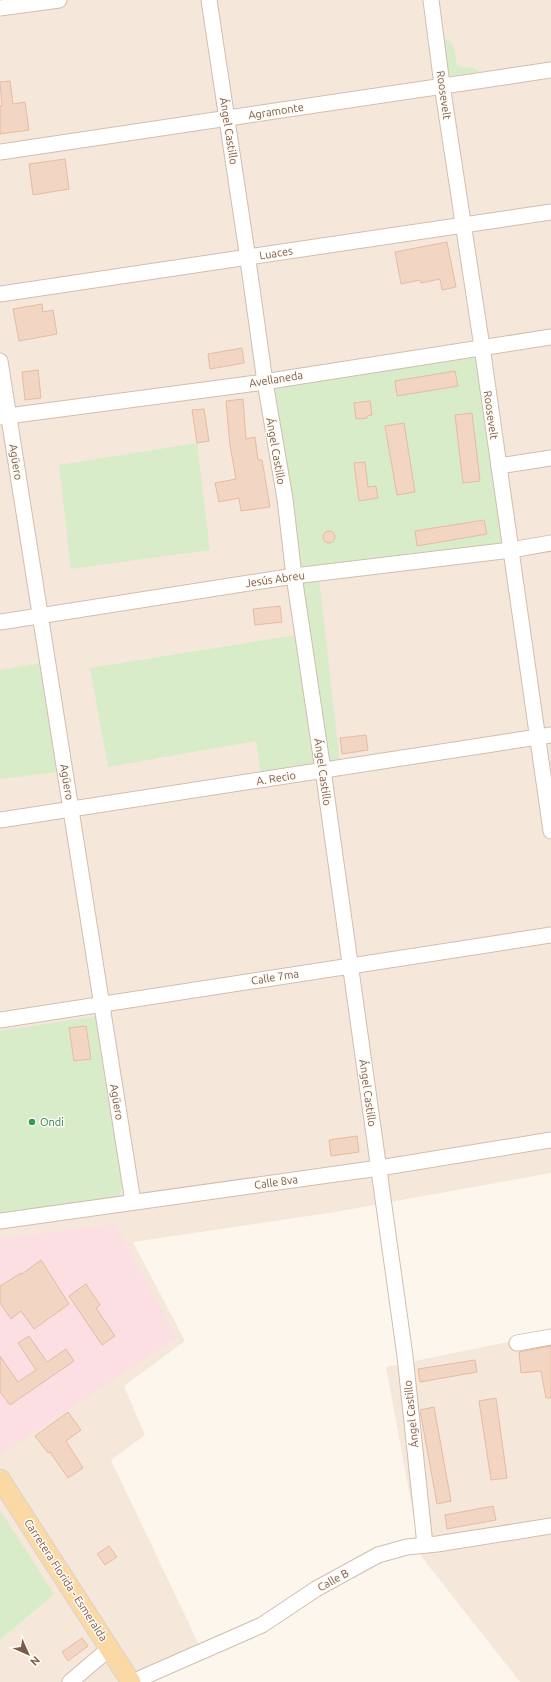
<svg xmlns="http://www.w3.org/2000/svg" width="551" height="1682" font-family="Ubuntu,sans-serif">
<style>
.residential{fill:#f5e8da}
.medical{fill:#fbdfe3}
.green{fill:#d8ecc9}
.building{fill:#f3d5c3;stroke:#e6bba3}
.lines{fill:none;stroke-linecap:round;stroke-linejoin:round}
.minor-casing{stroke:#d1beb0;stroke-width:17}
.major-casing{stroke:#dad1cd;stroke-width:21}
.minor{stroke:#fff;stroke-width:15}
.major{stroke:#fbd9a5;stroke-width:19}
.leisure-dot{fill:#2e9e5b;stroke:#fffaf3;stroke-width:1.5}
.labels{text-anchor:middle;stroke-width:3;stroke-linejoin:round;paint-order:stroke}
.street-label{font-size:11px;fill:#7a5c4d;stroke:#fffaf3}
.leisure-label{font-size:11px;fill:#27864d;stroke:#fffaf3;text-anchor:start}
</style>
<rect width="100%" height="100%" fill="#fdf6ec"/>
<g class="residential">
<polygon points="0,0 551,0 551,1173 329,1213 133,1242 185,1341 124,1386 145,1435 111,1460 202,1651 132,1682 0,1682 0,1640 53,1594 0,1513"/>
<polygon points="551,1333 551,1682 520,1682 421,1556 386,1367"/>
</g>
<polygon class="medical" points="115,1224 177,1338 0,1455 0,1239"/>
<g class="green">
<path d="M448,39L454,48L457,65C464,70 473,64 479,72L449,76L444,70L443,41Z"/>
<polygon points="482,347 511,550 295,576 304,583 319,578 340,763 329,764 310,733 314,766 261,776 256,741 108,767 90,668 303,634 265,382"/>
<polygon points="197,443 210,550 71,569 59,465"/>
<polygon points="48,662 65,771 0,779 0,670"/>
<polygon points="98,1016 123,1185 120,1195 97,1203 0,1218 0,1031"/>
<polygon points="0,1510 54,1594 0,1640"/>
</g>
<g class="building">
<polygon points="10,81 13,104 25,102 29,130 0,134 0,106 2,106 0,82"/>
<polygon points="65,159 69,189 33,195 29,164"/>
<polygon points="447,242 456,287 442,290 440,279 421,283 420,280 401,284 395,252"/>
<polygon points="42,304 43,312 53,310 57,334 19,341 13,309"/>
<polygon points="242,348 244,363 210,369 208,354"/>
<polygon points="38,370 41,398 25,400 22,372"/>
<polygon points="455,371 458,386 397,396 395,381"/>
<polygon points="243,399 246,439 255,437 258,460 262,460 270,507 241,511 239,498 219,502 215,483 236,479 230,445 226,401"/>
<polygon points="370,401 372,415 367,416 367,418 356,419 354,403"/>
<polygon points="204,409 209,441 197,443 192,410"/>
<polygon points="472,413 480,481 463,483 455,415"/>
<polygon points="404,423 415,492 397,495 385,426"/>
<polygon points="365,462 368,487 376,486 378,498 359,501 354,463"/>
<polygon points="484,520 487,534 417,546 415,531"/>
<circle cx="329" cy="537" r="6"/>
<polygon points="280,606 282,622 255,625 253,609"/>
<polygon points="366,735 368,750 342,754 340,738"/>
<polygon points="86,1026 91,1059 74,1061 69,1028"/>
<polygon points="357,1136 359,1152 331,1156 329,1140"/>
<polygon points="41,1260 69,1304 34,1329 21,1311 11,1319 0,1303 0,1286 21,1273 22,1274"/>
<polygon points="86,1284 100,1305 96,1308 115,1336 102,1345 69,1296"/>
<polygon points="29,1336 47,1362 66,1349 74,1361 10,1405 0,1392 0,1356 18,1382 36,1370 18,1343"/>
<polygon points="551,1346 551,1398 546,1398 541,1371 521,1373 519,1352"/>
<polygon points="475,1360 477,1372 420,1382 418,1369"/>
<polygon points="496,1398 507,1478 491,1480 479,1401"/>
<polygon points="434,1407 451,1501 437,1504 420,1410"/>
<polygon points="68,1412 81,1430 66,1441 83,1468 68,1478 50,1452 48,1453 35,1436"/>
<polygon points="493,1506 496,1520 447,1529 445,1515"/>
<polygon points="109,1546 117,1557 105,1565 97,1554"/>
<polygon points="82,1638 88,1646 68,1661 62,1652"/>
</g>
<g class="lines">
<g class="minor-casing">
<g id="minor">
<polyline points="209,0 246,246 265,382 285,499 294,576 323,770 405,1356 425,1545"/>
<polyline points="431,0 442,85 482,347 551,831"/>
<polyline points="0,8 59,0"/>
<polyline points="0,152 551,70"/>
<polyline points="0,294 551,212"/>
<polyline points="0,361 133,1202"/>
<polyline points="0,417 257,383 551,337"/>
<polyline points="499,466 551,458"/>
<polyline points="0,622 294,576 511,550 551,543"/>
<polyline points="0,820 551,735"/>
<polyline points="0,1020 551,935"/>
<polyline points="0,1221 379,1168 551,1140"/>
<polyline points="517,1343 551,1337"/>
<polyline points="70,1682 110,1648"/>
<polyline points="132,1682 262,1625 316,1589 378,1555 407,1547 437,1544 551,1526"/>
</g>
</g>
<g class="major-casing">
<polyline id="major" points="0,1479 131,1682"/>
</g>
<use href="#minor" class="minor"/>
<use href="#major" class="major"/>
</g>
<circle class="leisure-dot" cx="32" cy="1122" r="4"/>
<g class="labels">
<g class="street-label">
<text transform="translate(444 95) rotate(82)" y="4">Roosevelt</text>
<text transform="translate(276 111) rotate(-9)" y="4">Agramonte</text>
<text transform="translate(229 131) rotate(81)" y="4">Ángel Castillo</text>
<text transform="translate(276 253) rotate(-9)" y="4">Luaces</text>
<text transform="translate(276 379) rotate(-9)" y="4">Avellaneda</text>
<text transform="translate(491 415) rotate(82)" y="4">Roosevelt</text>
<text transform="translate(276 451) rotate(80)" y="4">Ángel Castillo</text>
<text transform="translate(16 462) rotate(81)" y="4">Agüero</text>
<text transform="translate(275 579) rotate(-8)" y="4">Jesús Abreu</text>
<text transform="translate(323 772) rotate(82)" y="4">Ángel Castillo</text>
<text transform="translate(276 778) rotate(-9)" y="4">A. Recio</text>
<text transform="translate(67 782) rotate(81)" y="4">Agüero</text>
<text transform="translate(275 977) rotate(-9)" y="4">Calle 7ma</text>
<text transform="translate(368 1093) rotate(82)" y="4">Ángel Castillo</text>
<text transform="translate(117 1102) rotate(81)" y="4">Agüero</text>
<text transform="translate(276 1182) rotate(-8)" y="4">Calle 8va</text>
<text transform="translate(411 1414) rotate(-96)" y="4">Ángel Castillo</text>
<text transform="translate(66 1580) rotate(57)" y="4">Carretera Florida - Esmeralda</text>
<text transform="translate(333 1580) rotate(-29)" y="4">Calle B</text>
</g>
<g class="leisure-label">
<text x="40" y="1126">Ondi</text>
</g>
</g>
<g transform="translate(28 1654) rotate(135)" stroke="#fffaf3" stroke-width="3" paint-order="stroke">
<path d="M0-3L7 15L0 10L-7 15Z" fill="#7a5c4d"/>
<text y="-6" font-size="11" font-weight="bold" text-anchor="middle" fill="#7a5c4d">N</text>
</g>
</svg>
